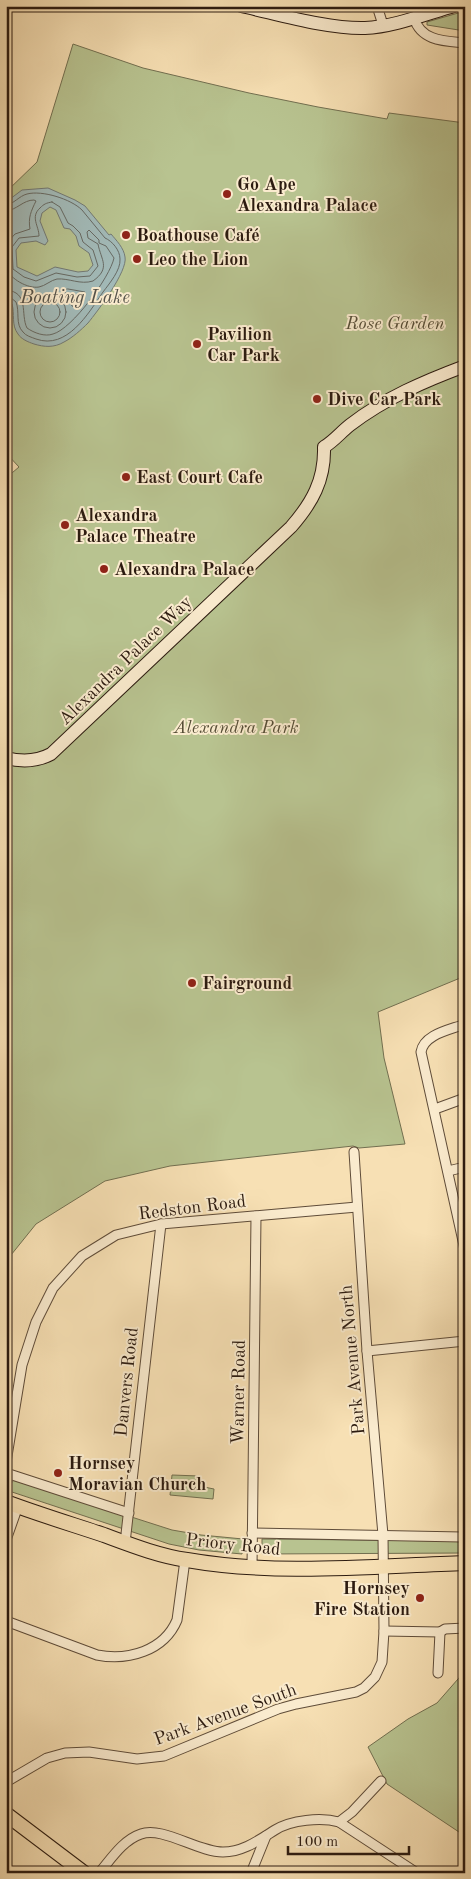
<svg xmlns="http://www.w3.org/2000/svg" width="471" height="1879" font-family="'Old Standard TT',serif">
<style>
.green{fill:#b8c390;stroke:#726f50}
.water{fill:#a2bab8;stroke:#737a75;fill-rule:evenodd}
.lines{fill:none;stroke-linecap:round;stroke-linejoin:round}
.shore{stroke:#676a64;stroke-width:1}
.street-casing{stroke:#5f4c39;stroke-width:11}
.secondary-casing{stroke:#2c1b10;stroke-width:14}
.primary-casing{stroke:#2c1b10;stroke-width:16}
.street{stroke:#faebce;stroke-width:9}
.secondary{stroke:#faebce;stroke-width:12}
.primary{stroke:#f7e0b4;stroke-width:14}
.poi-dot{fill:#8f2418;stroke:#faebce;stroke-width:2}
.labels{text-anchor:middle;stroke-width:4;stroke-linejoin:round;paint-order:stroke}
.poi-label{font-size:18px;font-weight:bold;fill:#2c1b10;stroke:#faebce;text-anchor:start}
.park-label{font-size:18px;font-style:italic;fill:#564d36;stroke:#faebce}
.street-label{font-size:18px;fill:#2c1b10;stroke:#faebce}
.water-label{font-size:19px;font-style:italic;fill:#55534b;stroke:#faebce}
</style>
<rect width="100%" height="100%" fill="#f7e0b4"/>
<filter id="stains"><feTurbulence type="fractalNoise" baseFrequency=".004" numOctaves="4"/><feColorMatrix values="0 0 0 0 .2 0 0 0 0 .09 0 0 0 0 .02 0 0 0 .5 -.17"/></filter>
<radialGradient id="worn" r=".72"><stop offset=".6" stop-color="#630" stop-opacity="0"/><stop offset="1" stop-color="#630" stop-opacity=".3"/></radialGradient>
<g class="green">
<polygon points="465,11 465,31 427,25 427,22"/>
<polygon points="73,44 143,68 249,93 318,107 387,119 389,113 465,123 465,976 378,1012 384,1058 405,1144 359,1148 353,1146 170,1166 105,1181 36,1224 11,1255 6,1265 6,478 19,467 6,453 6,192 37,162"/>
<polygon points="172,1475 199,1476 199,1486 214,1489 213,1499 170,1495"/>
<polygon points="13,1479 172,1530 201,1535 243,1539 242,1554 199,1550 169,1544 9,1491"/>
<polygon points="262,1539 463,1541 464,1553 262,1554"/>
<polygon points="465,1671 465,1836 387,1784 368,1747 408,1719 437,1703"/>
</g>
<path class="water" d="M48,188L75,200L85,206L109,235L111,234C116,240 124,248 125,257C128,271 97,312 88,323C81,330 72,338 64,342C54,348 44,347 34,344C28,342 21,339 18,334C11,325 15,314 12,304L6,301V202L22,190ZM50,207L56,210L64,228L70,229L76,236L79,246L89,253L93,265L88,271L78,272L55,267L37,276L17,267L16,250L21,243L36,241L45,245L48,241L40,221L42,213Z"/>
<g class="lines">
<g class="shore">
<path d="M52,202L60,207L68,223L73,226L80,233L83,242L93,250L98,266L90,276L77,277L56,273L36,281L24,277L13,269L12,247L19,238L39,236C39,226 30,217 40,208C44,204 46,203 52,202Z"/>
<path d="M6,205C14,204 19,196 27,194C42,190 71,199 82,210C90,219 97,229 105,238C112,241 120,250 120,259C121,270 109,284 103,292C88,314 67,350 36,339C31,337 26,336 23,332C15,324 20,312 16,302L10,297H6"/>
<path d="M6,211C17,210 23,200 34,200L36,201C31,211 28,218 30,229L15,234L6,244"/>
<path d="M6,268C10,279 28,289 39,287C45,286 51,280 57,279C69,278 80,285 93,281C111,268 101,260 98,244L88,238L87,232L89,230L99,240V243L106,246L114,258C110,277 72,329 53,334C45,337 34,333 27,328C20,314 30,292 6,290"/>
<polygon points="68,289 85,292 75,307 72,306 65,292 65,290"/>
<circle cx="50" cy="312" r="16"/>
<circle cx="50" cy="312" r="10"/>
</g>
<g class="street-casing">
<g id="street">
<polyline points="377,6 383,25"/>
<path d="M414,18C421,41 444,41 465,43"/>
<path d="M465,1024C450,1030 424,1034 421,1052L465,1250"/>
<polyline points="435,1109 465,1098"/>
<polyline points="448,1171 465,1167"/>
<polyline points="367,1351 465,1341"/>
<polyline points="6,1462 22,1365 36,1322 53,1288 82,1256 116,1235 161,1224 357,1207"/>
<polyline points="6,1473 129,1513"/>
<polyline points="252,1533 462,1537"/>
<polyline points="6,1540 18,1506"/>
<polyline points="125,1543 161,1224"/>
<polyline points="252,1568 256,1216"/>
<path d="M6,1621L97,1655C128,1661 164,1651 177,1620L185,1560"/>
<polyline points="384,1631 440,1632 445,1629 465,1628"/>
<polyline points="438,1673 440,1632"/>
<polyline points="6,1782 47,1758 65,1753 89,1752 137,1759 164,1756 278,1709 296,1704 356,1692 364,1688 375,1677 382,1662 384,1631 383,1535 367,1351 354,1152"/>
<polyline points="339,1822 352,1812 381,1781"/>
<path d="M99,1873C111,1859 123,1840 141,1834C162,1826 198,1852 223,1852C243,1852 259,1840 275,1830C291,1820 321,1817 339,1822L417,1873"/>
<polyline points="251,1873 266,1836"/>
</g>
</g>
<g class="secondary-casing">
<g id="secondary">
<path d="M241,6C278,14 327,29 365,28C393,27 426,14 454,6"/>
<path d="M6,758C22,762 36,762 51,754L291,527C312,503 325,480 324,447C334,441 341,432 350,425C385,398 425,381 465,366"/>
</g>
</g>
<g class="primary-casing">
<g id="primary">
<path d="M6,1502C38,1514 71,1524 104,1535C131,1545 159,1556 187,1560C279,1576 373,1566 465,1563"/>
<polyline points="6,1814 84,1873"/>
</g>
</g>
<use href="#street" class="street"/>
<use href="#secondary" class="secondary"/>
<use href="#primary" class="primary"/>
</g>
<g class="poi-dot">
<circle cx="227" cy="194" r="5"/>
<circle cx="126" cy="235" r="5"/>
<circle cx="137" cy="259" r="5"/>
<circle cx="197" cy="344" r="5"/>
<circle cx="317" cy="399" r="5"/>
<circle cx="126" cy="477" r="5"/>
<circle cx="65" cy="525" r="5"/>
<circle cx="104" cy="569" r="5"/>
<circle cx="192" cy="983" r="5"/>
<circle cx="58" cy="1473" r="5"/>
<circle cx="420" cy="1598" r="5"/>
</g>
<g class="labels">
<g class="poi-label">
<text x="237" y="190">Go Ape<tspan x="237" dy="21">Alexandra Palace</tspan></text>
<text x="136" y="241">Boathouse Café</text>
<text x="147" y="265">Leo the Lion</text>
<text x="207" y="340">Pavilion<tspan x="207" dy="21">Car Park</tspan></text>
<text x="327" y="405">Dive Car Park</text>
<text x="136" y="483">East Court Cafe</text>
<text x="75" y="521">Alexandra<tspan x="75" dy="21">Palace Theatre</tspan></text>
<text x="114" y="575">Alexandra Palace</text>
<text x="202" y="989">Fairground</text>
<text x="68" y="1469">Hornsey<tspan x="68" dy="21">Moravian Church</tspan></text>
<text x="410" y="1594" text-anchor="end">Hornsey<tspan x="410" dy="21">Fire Station</tspan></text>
</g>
<g class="park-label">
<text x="395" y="329">Rose Garden</text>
<text x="236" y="733">Alexandra Park</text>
</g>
<g class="street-label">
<text transform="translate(125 660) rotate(-44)" y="6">Alexandra Palace Way</text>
<text transform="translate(192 1207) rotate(-7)" y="6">Redston Road</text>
<text transform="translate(352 1360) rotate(-95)" y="6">Park Avenue North</text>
<text transform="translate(126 1382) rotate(-84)" y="6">Danvers Road</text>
<text transform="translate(238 1392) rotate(-89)" y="6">Warner Road</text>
<text transform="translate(233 1544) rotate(6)" y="6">Priory Road</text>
<text transform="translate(225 1714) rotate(-20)" y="6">Park Avenue South</text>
</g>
<g class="water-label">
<text x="75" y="303">Boating Lake</text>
</g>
</g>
<rect width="471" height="1879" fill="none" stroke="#f7e0b4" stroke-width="25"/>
<rect x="8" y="8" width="456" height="1864" fill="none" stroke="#2c1b10" stroke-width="2.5"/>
<rect x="12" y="12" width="446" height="1854" fill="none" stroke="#2c1b10"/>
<path d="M288 1846v8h121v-8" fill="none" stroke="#2c1b10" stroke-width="2.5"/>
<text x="296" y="1846" font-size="15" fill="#2c1b10" stroke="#faebce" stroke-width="4" paint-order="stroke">100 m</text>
<rect width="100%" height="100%" filter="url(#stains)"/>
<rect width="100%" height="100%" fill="url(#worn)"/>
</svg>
